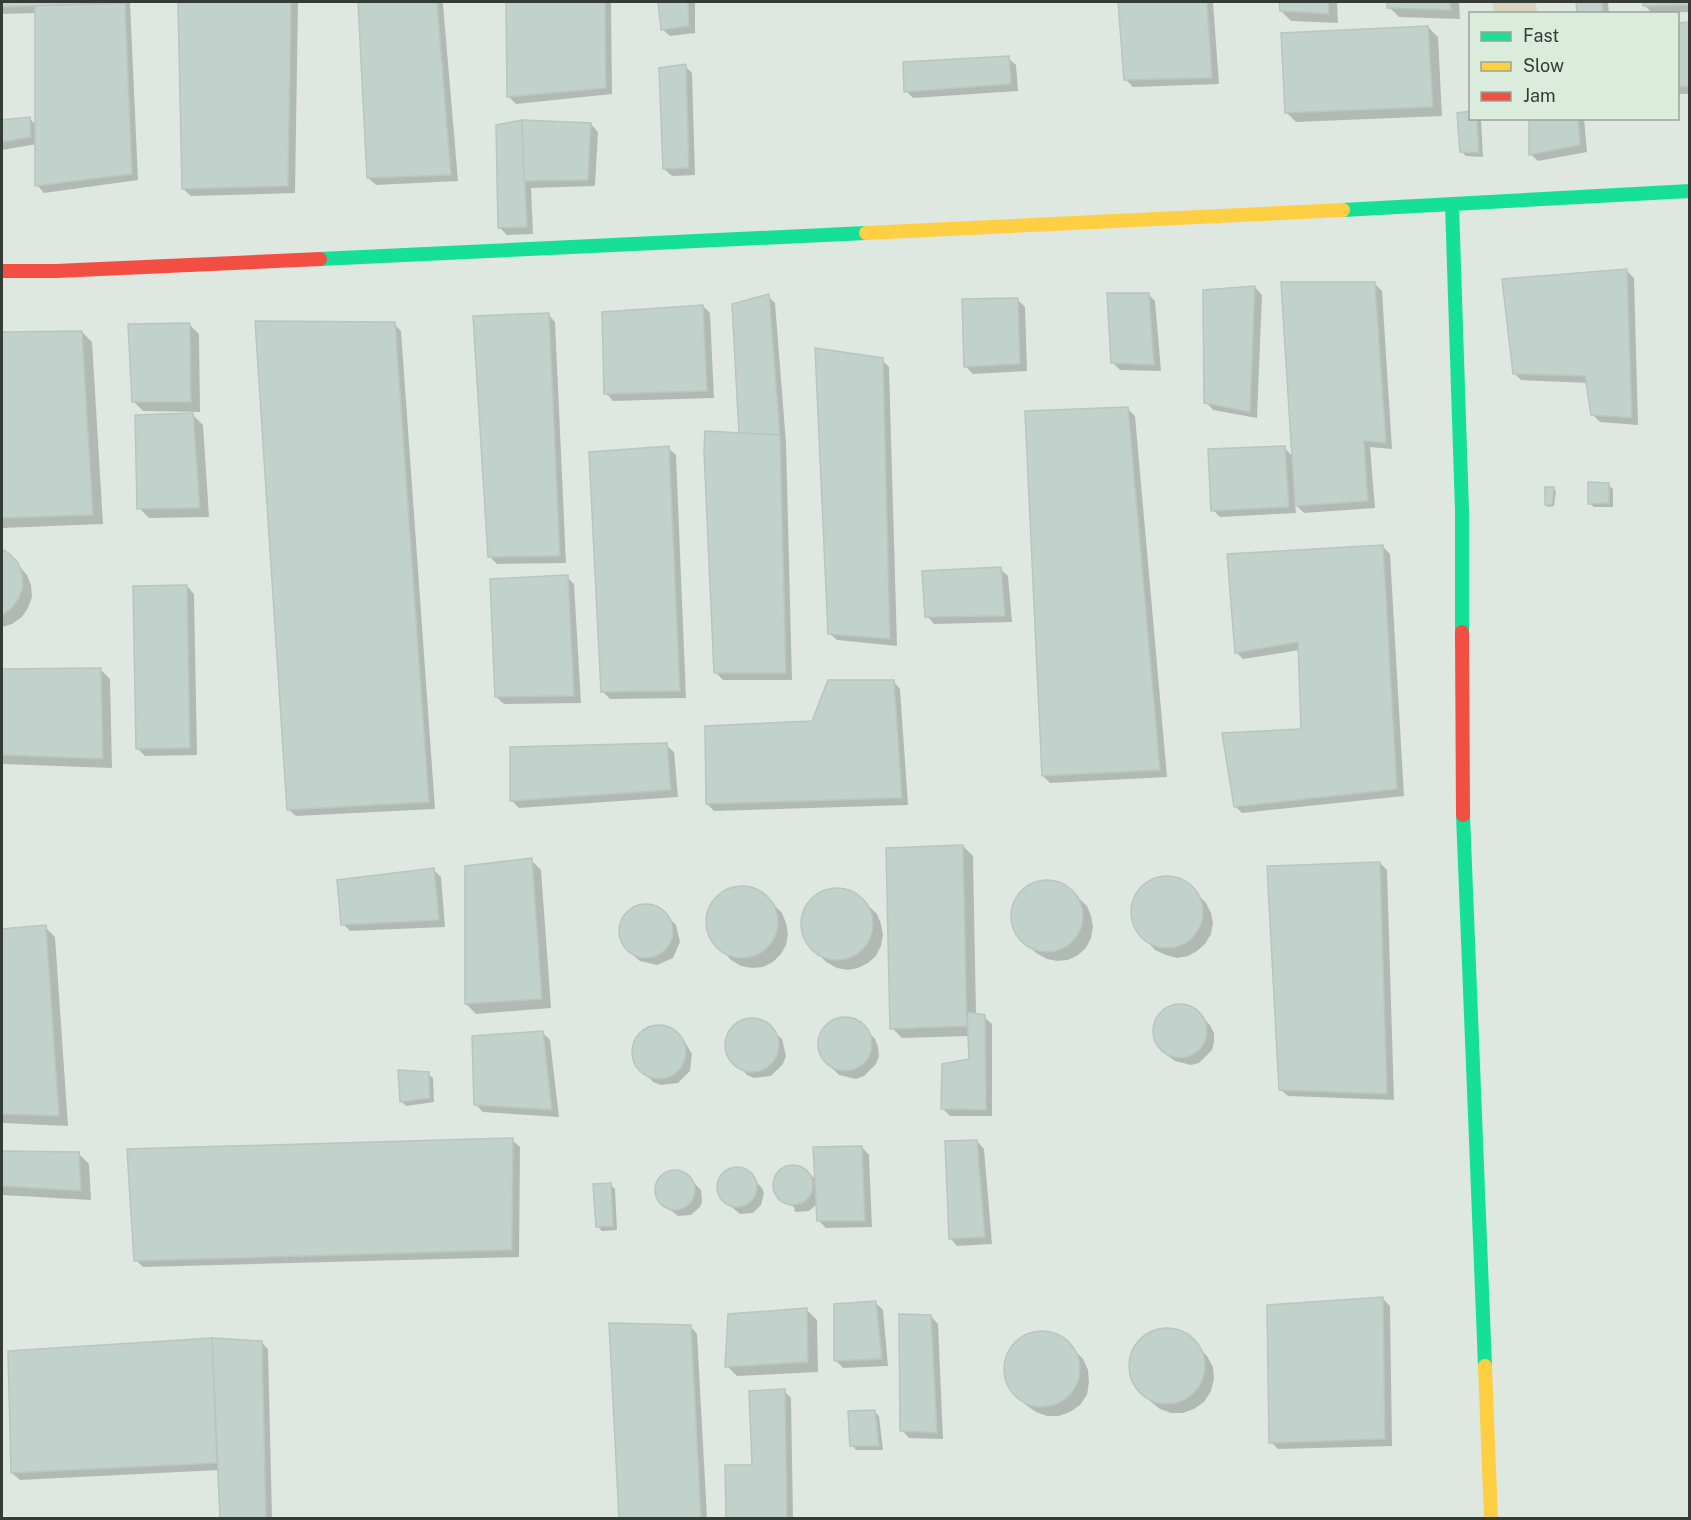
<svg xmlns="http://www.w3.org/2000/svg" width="1691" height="1520" font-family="'Public Sans',sans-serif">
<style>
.green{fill:#dbd4be}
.shadow{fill:#0003}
.building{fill:#c1d1cb;stroke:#bbc4c0;stroke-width:1.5}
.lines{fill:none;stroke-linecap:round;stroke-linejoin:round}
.fast{stroke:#16e098;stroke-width:14}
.slow{stroke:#ffcf43;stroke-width:14}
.jam{stroke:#f24e42;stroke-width:14}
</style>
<rect width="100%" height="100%" fill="#dee8e0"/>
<polygon class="green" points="1493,2 1536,2 1537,13 1493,13"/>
<g class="shadow">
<polygon points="2,2 130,2 138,180 44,193 37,185 37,144 2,150 2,122 30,119 37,126 37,13 2,14"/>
<polygon points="179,2 298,2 295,193 191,196 183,189"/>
<polygon points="359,2 441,2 443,4 458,181 376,185 368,178"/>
<polygon points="508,2 611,2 612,94 516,104 509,97"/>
<polygon points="659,2 695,2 695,33 670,36 662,29"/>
<polygon points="1120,2 1213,2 1219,84 1133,87 1126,80"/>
<polygon points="1281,2 1337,2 1338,23 1291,21 1281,11"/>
<polygon points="1389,2 1459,2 1460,19 1399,17 1389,7"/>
<polygon points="1578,2 1608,2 1609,14 1578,14"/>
<polygon points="1644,2 1690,2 1690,12 1652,13 1644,5"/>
<polygon points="1690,24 1690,94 1678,94 1678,25"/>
<polygon points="1428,27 1438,37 1442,116 1296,122 1286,112"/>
<polygon points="1008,58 1016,65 1018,91 913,98 906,91"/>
<polygon points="685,66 692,73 695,175 672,176 664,169"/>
<polygon points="1470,113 1470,118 1481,118 1483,157 1466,156 1461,151 1458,115"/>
<polygon points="1530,118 1584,118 1587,152 1538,161 1530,154"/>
<polygon points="591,124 598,132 595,186 531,188 533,234 507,235 500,228 497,126"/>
<polygon points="1627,271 1634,278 1638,425 1600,422 1592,414 1588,383 1521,380 1514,373"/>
<polygon points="1375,284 1382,291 1392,449 1370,447 1375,508 1304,513 1295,504 1296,513 1220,517 1213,510 1284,447 1293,457"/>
<polygon points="1255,287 1262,295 1257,418 1213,410 1206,402"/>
<polygon points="1148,294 1155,301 1161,371 1120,370 1112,362"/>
<polygon points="768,296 775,303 786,443 792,680 723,680 715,672 740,434"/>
<polygon points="1018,300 1025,307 1027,371 973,374 966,367"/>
<polygon points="703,306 710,313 714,398 613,401 606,393"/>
<polygon points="548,314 555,322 566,563 497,564 489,556"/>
<polygon points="189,324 199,334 200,412 143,411 133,401"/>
<polygon points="394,324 401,331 435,809 296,816 288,809"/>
<polygon points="82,332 92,342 103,524 2,528 2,334"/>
<polygon points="882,360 889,367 897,646 837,640 829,633"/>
<polygon points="1127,408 1135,416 1167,777 1050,783 1043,776"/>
<polygon points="193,415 203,425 209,517 149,518 139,508"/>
<polygon points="668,448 676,455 686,698 610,699 603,692"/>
<polygon points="1608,485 1613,489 1613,507 1594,507 1589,503"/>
<polygon points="1554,489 1556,491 1554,506 1548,507 1546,505"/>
<polygon points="1383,547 1390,554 1404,796 1242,813 1235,806 1303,730 1300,650 1243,659 1236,652"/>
<polygon points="2,550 9,555 27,575 31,585 32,597 28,608 22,617 12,624 2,627"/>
<polygon points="1000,569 1008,576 1012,622 934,624 927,616"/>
<polygon points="567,577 574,584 581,703 504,704 496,697"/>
<polygon points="187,586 194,594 197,755 145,756 138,749"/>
<polygon points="100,669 110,679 112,768 2,764 2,671"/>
<polygon points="893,681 900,689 908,805 714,811 707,804 813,722"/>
<polygon points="666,745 674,752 678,797 519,808 512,801"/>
<polygon points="963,846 973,856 976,1015 984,1017 992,1024 992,1116 950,1116 942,1108 970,1060 969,1036 902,1038 892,1028"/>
<polygon points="531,860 541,870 551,1008 476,1014 466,1004"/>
<polygon points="1380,863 1387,870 1394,1100 1288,1096 1280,1089"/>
<polygon points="434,870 441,877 445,927 350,931 343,924"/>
<polygon points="1166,877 1178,879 1188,884 1206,903 1211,913 1213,923 1211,934 1205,944 1197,951 1188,956 1177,958 1166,955 1155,950 1137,930 1132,918 1132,906 1136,895 1144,886 1154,879"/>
<polygon points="1046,881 1058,883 1068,888 1087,906 1091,916 1093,927 1091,938 1086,948 1078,955 1068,960 1057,961 1047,959 1036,953 1017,933 1013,922 1013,910 1017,899 1024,889 1034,883"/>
<polygon points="741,887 753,889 763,894 782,913 786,923 788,934 786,945 781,954 773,962 763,967 752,968 741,966 731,960 712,940 708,929 708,917 712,905 719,896 730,890"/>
<polygon points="837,889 848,891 858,896 877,914 881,924 883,935 881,946 876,956 868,963 858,968 848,970 837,968 826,962 807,942 803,930 803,918 807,907 814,897 825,891"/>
<polygon points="646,905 662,911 676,925 680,942 673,958 657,965 640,961 634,956 626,948 620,932 625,916 630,910"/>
<polygon points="45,927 55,937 68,1126 2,1123 2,930"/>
<polygon points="1180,1005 1189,1006 1196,1011 1210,1025 1214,1033 1214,1042 1212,1050 1199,1063 1191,1065 1175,1061 1168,1056 1160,1048 1154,1032 1159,1016 1164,1010"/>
<polygon points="845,1018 853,1020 861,1024 875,1039 878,1047 879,1056 876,1064 864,1076 856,1079 839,1075 825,1061 819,1046 823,1030 829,1024"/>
<polygon points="744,1020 760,1020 782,1039 786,1056 783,1064 771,1076 754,1078 747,1075 728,1054 727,1038 730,1030"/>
<polygon points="651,1027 667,1027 675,1031 683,1039 692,1054 690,1071 678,1083 661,1085 653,1082 634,1061 634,1044 637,1037"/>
<polygon points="543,1033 550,1040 559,1117 483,1112 476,1105"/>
<polygon points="428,1074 433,1078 434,1102 406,1106 401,1101"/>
<polygon points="512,1140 520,1147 519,1257 143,1267 136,1260"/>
<polygon points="977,1141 984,1149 992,1244 957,1246 950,1238"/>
<polygon points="862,1147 869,1155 872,1227 826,1228 819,1221 818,1203 809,1211 796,1212 794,1210 795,1208 778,1196 774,1183 776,1177 785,1168 797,1166 808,1172 817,1181"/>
<polygon points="2,1152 79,1154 89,1164 91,1200 2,1195"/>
<polygon points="734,1168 746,1171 762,1188 764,1193 761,1205 753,1213 740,1214 721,1198 718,1186 723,1174"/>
<polygon points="672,1171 684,1173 701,1190 702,1202 700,1207 691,1215 678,1216 659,1201 656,1188 661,1176"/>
<polygon points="611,1185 615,1189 617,1230 602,1231 598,1227"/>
<polygon points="1383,1299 1390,1306 1392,1446 1278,1449 1271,1442"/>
<polygon points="876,1303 883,1310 888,1366 843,1368 835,1360"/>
<polygon points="807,1310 817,1320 818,1372 737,1376 727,1366"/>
<polygon points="931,1316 938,1324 943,1439 909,1438 902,1430"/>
<polygon points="611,1324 690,1326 697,1334 707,1518 620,1518"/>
<polygon points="1164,1329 1176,1331 1187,1336 1207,1356 1213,1367 1214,1379 1211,1391 1204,1402 1194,1409 1183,1413 1171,1413 1160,1409 1151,1402 1134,1381 1130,1370 1131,1358 1135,1348 1142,1339 1152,1332"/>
<polygon points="1039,1333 1051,1334 1063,1339 1083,1359 1088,1370 1089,1382 1087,1395 1080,1405 1070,1412 1059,1416 1047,1416 1036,1412 1026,1405 1009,1385 1006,1373 1006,1362 1010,1351 1018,1342 1028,1335"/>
<polygon points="212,1340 261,1342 268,1349 272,1518 221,1518 219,1470 20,1480 12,1473"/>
<polygon points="784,1391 791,1398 793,1518 728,1518 727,1467 753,1466"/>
<polygon points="875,1412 879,1416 883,1450 856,1450 852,1445"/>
</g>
<g class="building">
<polygon points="2,2 125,2 125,3 2,7"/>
<polygon points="178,2 291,2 288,186 182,189"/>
<polygon points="358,2 437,2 451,175 367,178"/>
<polygon points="506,2 605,2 606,88 507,97"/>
<polygon points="658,2 688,2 689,26 661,30"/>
<polygon points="1118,2 1207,2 1212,78 1124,80"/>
<polygon points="1279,2 1328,2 1329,14 1280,11"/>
<polygon points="1387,2 1450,2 1451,10 1387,8"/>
<polygon points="1576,2 1602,2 1603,14 1577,14"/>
<polygon points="1643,2 1690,2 1690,5 1643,6"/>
<polygon points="125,3 132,174 35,186 35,6"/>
<polygon points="1690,22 1690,86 1678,87 1678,23"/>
<polygon points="1428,26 1433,107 1285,113 1281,33"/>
<polygon points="1009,56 1011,84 904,92 903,62"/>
<polygon points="686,64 689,168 663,169 659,68"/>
<polygon points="1470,111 1470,118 1477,118 1479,153 1460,152 1457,113"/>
<polygon points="30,117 31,137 2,142 2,120"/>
<polygon points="1529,118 1578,118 1580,145 1529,155"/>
<polygon points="522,120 527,227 498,228 496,125"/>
<polygon points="522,120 591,123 588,180 524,181"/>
<polygon points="1627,269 1632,418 1591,415 1585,376 1513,374 1502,279"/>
<polygon points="1281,282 1375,282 1386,443 1364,441 1368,501 1295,506"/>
<polygon points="1255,286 1250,412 1204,403 1203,290"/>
<polygon points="1107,293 1149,293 1154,365 1111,363"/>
<polygon points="769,294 780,435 739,433 732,304"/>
<polygon points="1018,298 1020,364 964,367 962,299"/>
<polygon points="703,305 707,391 604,394 602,312"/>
<polygon points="549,313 560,556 488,557 473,316"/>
<polygon points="255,321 395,322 429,802 287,810"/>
<polygon points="190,323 191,402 132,402 128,324"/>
<polygon points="82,331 93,515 2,518 2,332"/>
<polygon points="815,348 883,358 890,639 828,634"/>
<polygon points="1128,407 1160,770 1042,776 1025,411"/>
<polygon points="193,413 200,508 137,509 135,415"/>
<polygon points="705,431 780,435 786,673 714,673 704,451"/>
<polygon points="669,446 680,691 601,692 589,452"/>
<polygon points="1285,446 1289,507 1211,511 1208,449"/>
<polygon points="1588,482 1609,483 1609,503 1588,504"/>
<polygon points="1545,487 1554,487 1552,505 1545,505"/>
<polygon points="1383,545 1397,789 1234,807 1222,733 1301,729 1298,642 1235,653 1227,554"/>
<polygon points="2,549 10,554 18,563 22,574 23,586 19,598 12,608 2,615"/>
<polygon points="1001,567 1005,616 925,617 922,571"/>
<polygon points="568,575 574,696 495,697 490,579"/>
<polygon points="187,585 190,748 136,749 133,586"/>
<polygon points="101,668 103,759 2,755 2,669"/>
<polygon points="828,680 894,680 902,798 706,804 705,726 812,721"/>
<polygon points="667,743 671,790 510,801 510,747"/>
<polygon points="963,845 967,1026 890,1029 886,848"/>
<polygon points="532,858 542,999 465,1004 465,866"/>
<polygon points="1380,862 1387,1094 1279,1090 1267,866"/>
<polygon points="434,868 439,920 341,925 337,880"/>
<circle cx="1167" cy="912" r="36"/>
<circle cx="1047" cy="916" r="36"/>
<circle cx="742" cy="922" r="36"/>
<circle cx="837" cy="924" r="36"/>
<circle cx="646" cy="931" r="27"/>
<polygon points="46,925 59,1116 2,1114 2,929"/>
<circle cx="1180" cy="1031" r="27"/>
<polygon points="967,1012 985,1015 986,1110 941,1109 942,1064 969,1059"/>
<circle cx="845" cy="1044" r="27"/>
<circle cx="752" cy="1045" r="27"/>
<circle cx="659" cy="1052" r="27"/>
<polygon points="543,1031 552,1110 474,1105 472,1036"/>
<polygon points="398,1070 429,1072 430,1098 400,1102"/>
<polygon points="513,1138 512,1250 134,1261 127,1149"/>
<polygon points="977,1140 985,1237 949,1239 945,1141"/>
<polygon points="862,1146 865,1221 817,1221 813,1147"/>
<polygon points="2,1151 79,1152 81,1191 2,1186"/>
<circle cx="793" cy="1185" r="20"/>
<circle cx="737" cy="1187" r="20"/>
<circle cx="675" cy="1190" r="20"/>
<polygon points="611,1183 613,1226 596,1227 593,1184"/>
<polygon points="1383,1297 1385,1439 1269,1443 1267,1305"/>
<polygon points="876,1301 882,1359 834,1361 834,1304"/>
<polygon points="807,1308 808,1362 725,1367 728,1314"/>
<polygon points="899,1314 931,1315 937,1433 900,1431"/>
<polygon points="609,1323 691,1325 701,1518 619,1518"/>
<circle cx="1167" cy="1366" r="38"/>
<circle cx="1042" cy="1369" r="38"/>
<polygon points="212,1338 262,1341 266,1518 220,1518"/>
<polygon points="212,1338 217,1463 11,1473 8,1351"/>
<polygon points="785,1389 787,1518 726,1518 725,1465 752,1465 749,1391"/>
<polygon points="875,1410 879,1446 850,1446 848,1411"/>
</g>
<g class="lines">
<g class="fast">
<polyline points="1452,205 1462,511 1462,632"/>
<polyline points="1343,210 1690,191"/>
<polyline points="320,259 866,233"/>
<polyline points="1463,815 1485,1366"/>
</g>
<g class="slow">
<polyline points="866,233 1343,210"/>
<polyline points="1485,1366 1491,1518"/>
</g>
<g class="jam">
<polyline points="2,271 56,271 320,259"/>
<polyline points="1462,632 1463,815"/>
</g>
</g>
<rect width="1691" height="1520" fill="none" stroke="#353b35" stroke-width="6"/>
<rect x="1469" y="12" width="210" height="108" fill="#dbebdc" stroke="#99a599" stroke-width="1.5"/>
<rect x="1481" y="32" width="30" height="9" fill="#16e098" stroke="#99a599" stroke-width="1.5"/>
<text x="1523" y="42" font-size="18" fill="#353b35">Fast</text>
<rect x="1481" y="62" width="30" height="9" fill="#ffcf43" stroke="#99a599" stroke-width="1.5"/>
<text x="1523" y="72" font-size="18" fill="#353b35">Slow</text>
<rect x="1481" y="92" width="30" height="9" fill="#f24e42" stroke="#99a599" stroke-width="1.5"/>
<text x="1523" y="102" font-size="18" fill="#353b35">Jam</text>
</svg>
